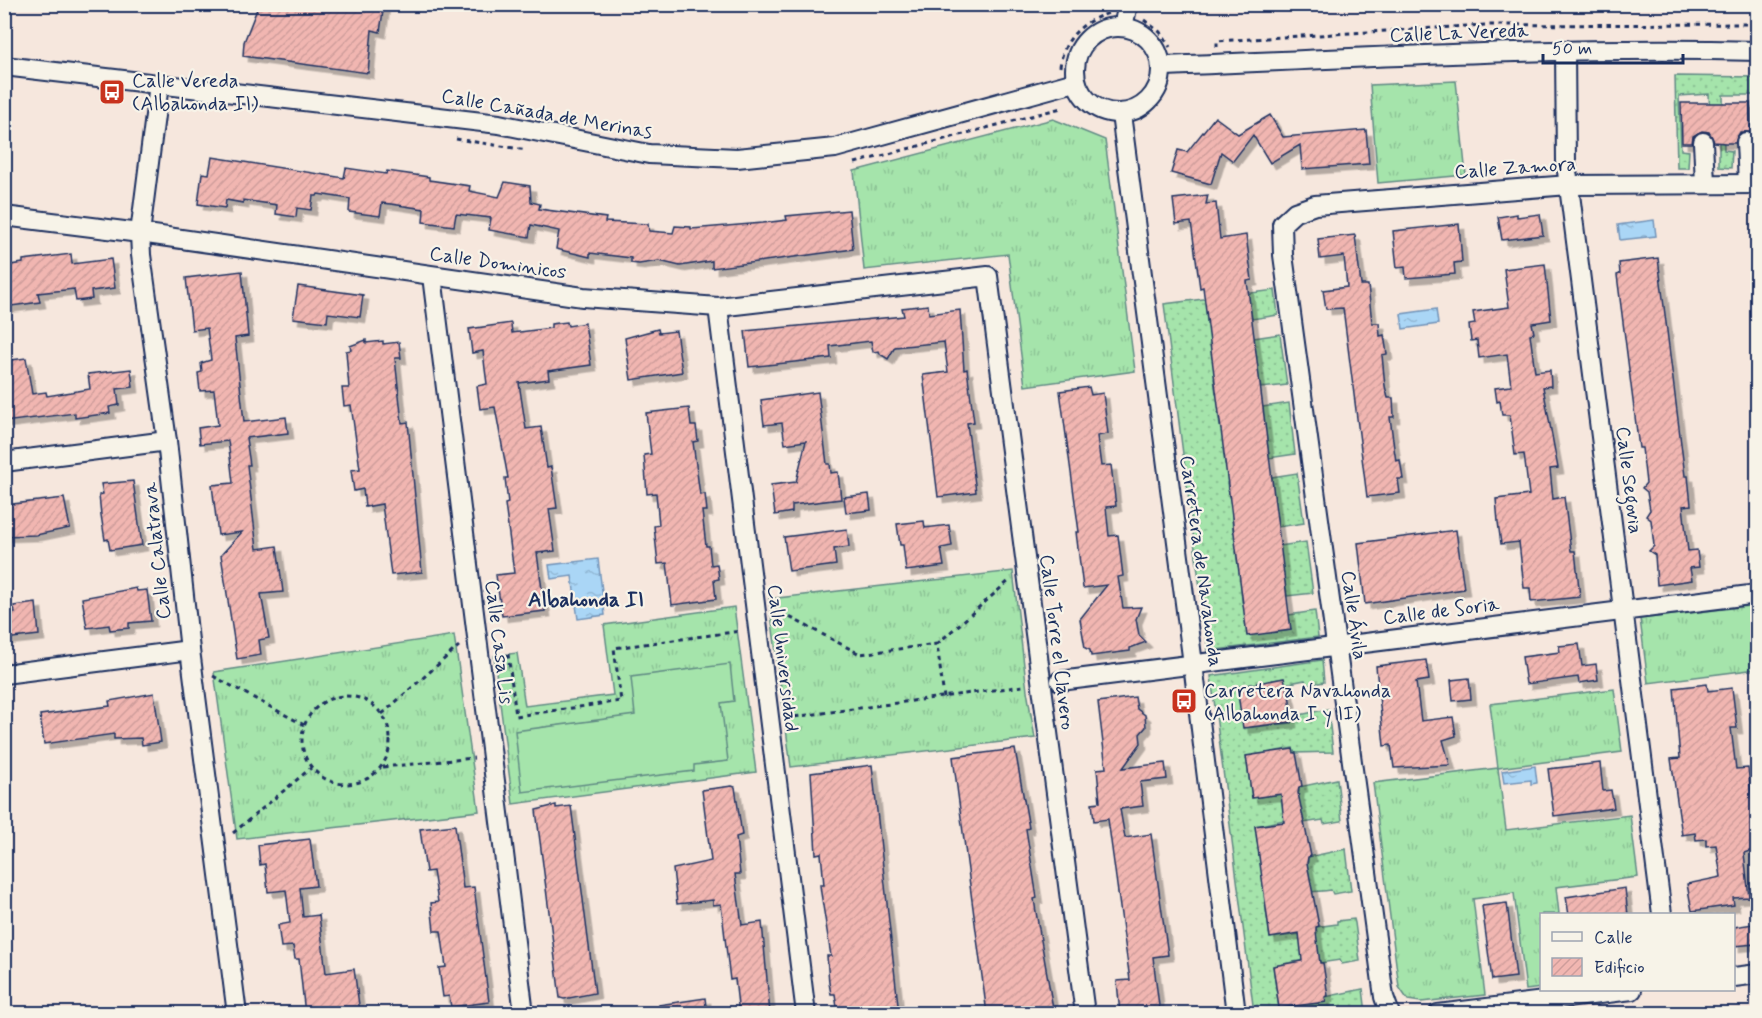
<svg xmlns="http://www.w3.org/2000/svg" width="1762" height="1018" font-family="Mynerve,sans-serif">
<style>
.grass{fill:url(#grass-tufts);stroke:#608a84;stroke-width:1.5}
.garden{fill:url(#garden-dots);stroke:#608a84;stroke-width:1.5}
.pitch{fill:#a5e4ab;stroke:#608a84;stroke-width:1.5}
.water{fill:url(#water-ripples);stroke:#7193b9;stroke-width:1.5}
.building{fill:url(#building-hatch);stroke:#1b2f5e;stroke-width:1.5;filter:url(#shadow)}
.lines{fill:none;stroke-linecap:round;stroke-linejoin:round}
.minor-casing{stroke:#1b2f5e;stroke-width:22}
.path{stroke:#1b2f5e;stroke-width:3;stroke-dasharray:4.5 4.5;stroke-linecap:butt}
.minor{stroke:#f7f3e8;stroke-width:18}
.labels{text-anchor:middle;stroke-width:4.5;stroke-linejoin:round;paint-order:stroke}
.street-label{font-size:20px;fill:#1b2f5e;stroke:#f7f3e8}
.poi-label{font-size:20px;fill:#1b2f5e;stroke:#f7f3e8;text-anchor:start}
.neighbourhood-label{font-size:21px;font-weight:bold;fill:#1b2f5e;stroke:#f7f3e8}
</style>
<defs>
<pattern id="grass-tufts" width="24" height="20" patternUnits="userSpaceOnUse" patternTransform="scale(1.5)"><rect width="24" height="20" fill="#a5e4ab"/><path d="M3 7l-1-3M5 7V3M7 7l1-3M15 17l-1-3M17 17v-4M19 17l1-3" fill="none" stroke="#8dc496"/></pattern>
<pattern id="garden-dots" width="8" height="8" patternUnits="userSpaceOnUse" patternTransform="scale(1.5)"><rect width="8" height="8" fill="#a5e4ab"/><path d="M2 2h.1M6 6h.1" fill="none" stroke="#8dc496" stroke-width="1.8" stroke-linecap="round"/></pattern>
<pattern id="water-ripples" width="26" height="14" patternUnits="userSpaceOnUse" patternTransform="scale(1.5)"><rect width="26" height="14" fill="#aad6f6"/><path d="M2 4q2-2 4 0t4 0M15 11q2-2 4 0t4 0" fill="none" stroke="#92b8d5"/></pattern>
<pattern id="building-hatch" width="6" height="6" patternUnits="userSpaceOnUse" patternTransform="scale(1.5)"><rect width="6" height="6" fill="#f1b6b1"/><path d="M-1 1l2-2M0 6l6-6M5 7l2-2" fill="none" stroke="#ce9d9b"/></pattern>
<filter id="shadow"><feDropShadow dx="5.5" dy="5.5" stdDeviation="0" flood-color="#0004"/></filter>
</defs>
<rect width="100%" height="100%" fill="#f6e7dd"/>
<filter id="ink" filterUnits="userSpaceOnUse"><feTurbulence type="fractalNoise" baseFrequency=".0167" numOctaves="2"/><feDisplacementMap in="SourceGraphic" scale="12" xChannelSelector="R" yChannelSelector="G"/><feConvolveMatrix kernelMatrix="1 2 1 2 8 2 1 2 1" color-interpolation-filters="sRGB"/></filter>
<g filter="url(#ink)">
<g class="grass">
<polygon points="1456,81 1466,175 1378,183 1370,85"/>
<polygon points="1053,119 1105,140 1135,371 1025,386 1008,254 864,270 854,171"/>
<polygon points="1013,571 1027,691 1035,738 791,767 769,599"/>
<polygon points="1757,605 1757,669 1648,683 1640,619"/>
<polygon points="734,607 756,772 513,804 494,656 517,653 525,706 613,695 604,625"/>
<polygon points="454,635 479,811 237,839 214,672"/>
<polygon points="1614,689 1622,752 1498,768 1506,830 1630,815 1638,877 1556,887 1559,914 1542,914 1541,988 1526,990 1514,893 1473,899 1485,995 1421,1002 1408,1000 1399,987 1373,783 1498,768 1490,704"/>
</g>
<g class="garden">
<polygon points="1675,76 1757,77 1757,140 1754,140 1753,95 1723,95 1724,150 1732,151 1731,168 1719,167 1719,140 1711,140 1709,94 1679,96 1681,150 1689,151 1688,168 1677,168"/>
<polygon points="1275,290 1278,315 1252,319 1250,304 1206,310 1207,324 1214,324 1217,342 1210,344 1212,358 1255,352 1254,338 1280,334 1287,385 1261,388 1258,374 1214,379 1216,394 1223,393 1226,412 1218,413 1220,427 1264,422 1263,407 1289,403 1295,454 1269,458 1267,443 1223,449 1225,464 1232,463 1234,481 1227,483 1229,497 1273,492 1272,477 1297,473 1304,523 1278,527 1276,513 1232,518 1233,532 1240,532 1243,551 1236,552 1238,566 1281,560 1280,546 1306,542 1313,593 1287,596 1285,582 1241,587 1242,602 1249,601 1252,620 1245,621 1247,635 1291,630 1289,615 1315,611 1318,637 1208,651 1164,304"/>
<path d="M1322,660L1324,682L1306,685L1305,680L1285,684L1284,678L1237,687L1244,728L1291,723L1290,717L1328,709L1333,752L1294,753L1293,748L1246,757L1252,798L1299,792V787L1337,779L1342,821L1324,824L1323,820L1303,823L1284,820L1255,826L1261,868L1308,862V857L1346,849L1351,891L1333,894L1331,890C1309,893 1287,892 1264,896L1270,938L1317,932L1316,927L1337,924V921L1354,919L1355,923L1360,961L1342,964L1340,960L1320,963L1319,957L1273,966L1279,1008L1326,1002L1325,997L1363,989L1366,1013H1254L1211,676Z"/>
</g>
<polygon class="pitch" points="730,664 734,701 721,703 728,761 694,765 694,771 522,792 515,731 635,715 631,677"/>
<g class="water">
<polygon points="1654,220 1656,236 1620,240 1618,225"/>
<polygon points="1436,309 1438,324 1403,329 1401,314"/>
<polygon points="598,559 605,615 578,619 572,576 551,579 549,565"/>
<polygon points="1535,766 1537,783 1531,784 1531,780 1504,783 1502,771"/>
</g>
<g class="building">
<polygon points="259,4 384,4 380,32 372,30 368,73 243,56 244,42"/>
<polygon points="1681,103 1750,103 1751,132 1740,132 1735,143 1725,143 1714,142 1709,132 1702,131 1693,136 1692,143 1682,143"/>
<polygon points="1270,115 1283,137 1366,130 1369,164 1302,169 1300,145 1270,163 1253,135 1233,161 1221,152 1211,184 1171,173 1178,150 1187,152 1215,117 1238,134"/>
<polygon points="212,157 344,178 346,168 386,174 387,171 429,177 429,180 470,186 469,191 499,197 505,182 530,186 531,202 540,204 539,209 606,218 605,222 648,224 649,231 673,233 675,226 691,227 691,229 763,223 787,220 786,216 849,210 853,249 712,268 712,261 680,266 659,261 639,264 631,263 631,258 590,253 590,257 556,249 559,231 531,225 529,237 489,230 491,218 456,214 454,226 423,222 424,209 391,204 382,203 380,216 349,212 350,199 318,194 317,196 313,196 311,210 297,208 296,217 276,214 277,205 243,200 243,203 226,200 225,208 198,204 202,173 209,174"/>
<polygon points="1208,195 1206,204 1216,203 1220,239 1246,235 1252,280 1247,281 1291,630 1247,636 1203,287 1200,288 1191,222 1176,224 1173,199"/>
<polygon points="1517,214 1517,217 1540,214 1543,235 1502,240 1498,217"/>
<polygon points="1459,224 1462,262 1454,263 1455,274 1406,278 1405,267 1397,268 1393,231"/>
<polygon points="1355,235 1361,285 1368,285 1372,323 1379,323 1380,336 1384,335 1387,354 1382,355 1385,386 1388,398 1393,398 1394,417 1390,417 1394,448 1396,461 1400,460 1403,479 1398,479 1400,493 1367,497 1343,308 1326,309 1323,290 1347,287 1344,256 1320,259 1318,239"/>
<polygon points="71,254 72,264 111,259 115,288 91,291 92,299 76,301 74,289 38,293 40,302 4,307 4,266 23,263 23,260"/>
<polygon points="1658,258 1685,476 1688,476 1691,505 1683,506 1688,551 1697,550 1699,567 1690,568 1692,580 1657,585 1655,555 1649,551 1654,546 1651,520 1646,516 1650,510 1647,492 1642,488 1646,483 1642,448 1639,448 1617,275 1620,274 1619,263"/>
<polygon points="1545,264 1551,320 1532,323 1534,333 1530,334 1535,372 1550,370 1551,386 1543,387 1558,468 1550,469 1553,499 1564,497 1571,551 1575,551 1580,597 1531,602 1530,588 1524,588 1519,542 1501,544 1498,522 1496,499 1529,495 1524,454 1515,455 1510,415 1502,415 1500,401 1497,402 1495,388 1511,386 1507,354 1479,358 1477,340 1471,341 1469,325 1475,324 1473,312 1509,307 1504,269"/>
<polygon points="242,271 248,336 235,338 244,422 286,417 288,433 246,438 250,465 247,465 257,549 277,546 283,592 261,594 269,638 259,640 261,655 237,659 221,555 242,532 218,535 212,485 233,483 230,457 228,441 200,444 198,428 218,425 214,390 200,391 198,373 202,372 201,363 211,360 207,328 192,330 186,278"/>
<polygon points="298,286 363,295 360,317 328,313 327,322 293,318"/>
<polygon points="928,305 929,314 960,310 964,370 967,369 974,422 967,423 976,492 938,497 923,375 948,372 944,342 895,347 888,359 880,354 879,351 873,352 871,341 830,346 831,358 749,367 745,331 904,316 902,308"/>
<polygon points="567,322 568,326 585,323 591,365 548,371 549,379 519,383 526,429 541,427 547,468 551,467 557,508 549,509 555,551 537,553 545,611 502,616 496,575 514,573 505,504 508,503 505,478 508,478 495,407 480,409 477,386 487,384 485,369 483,351 472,353 469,329 511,323 512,333 551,328 551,324"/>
<polygon points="658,329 659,333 676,331 682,372 631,380 625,338"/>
<polygon points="366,340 366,343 383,341 383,344 399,342 401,358 395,358 402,423 408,422 422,572 391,575 382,504 365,507 363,489 354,491 351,470 360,469 351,405 344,406 342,388 349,388 346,351 351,350 350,346"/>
<polygon points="26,358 32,394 46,392 47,396 90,389 88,374 131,369 133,387 117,389 119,405 109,407 110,413 75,418 75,413 4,422 4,361"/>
<polygon points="1089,387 1091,395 1103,393 1108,434 1097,436 1101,466 1111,465 1116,506 1106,507 1109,536 1118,535 1123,576 1118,577 1123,608 1141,607 1136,619 1139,635 1146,642 1130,648 1130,651 1091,656 1090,650 1085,648 1080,619 1107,585 1083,588 1076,532 1079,532 1060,391"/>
<polygon points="818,392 827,464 830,464 831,473 838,472 841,499 792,505 792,512 775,515 771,485 796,482 806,441 785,444 782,423 764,425 761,400"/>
<polygon points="689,408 691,426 696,426 697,433 698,441 693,442 700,495 705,494 707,511 702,511 706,546 709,546 711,565 717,564 719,579 714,580 716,599 672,605 667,563 658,564 654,526 659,525 656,493 647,494 644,455 651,454 646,413"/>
<polygon points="133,481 142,545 110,550 108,539 105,540 101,515 99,495 103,494 101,484"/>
<polygon points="869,494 871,510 846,513 844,497"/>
<polygon points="64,498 70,528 36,535 4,536 4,505"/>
<polygon points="924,521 925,528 949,525 952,546 941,548 944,566 906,571 903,545 900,545 897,524"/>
<polygon points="847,529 849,547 834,549 836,565 789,571 784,537"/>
<polygon points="1456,530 1464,589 1365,604 1358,543"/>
<polygon points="136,588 137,591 147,590 151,621 129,623 129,628 119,629 110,630 109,625 87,628 82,598"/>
<polygon points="36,603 39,635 4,639 4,613 15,613 14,606"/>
<polygon points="1579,644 1582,666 1596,664 1598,680 1579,683 1578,677 1526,684 1522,657 1560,652 1559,646"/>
<polygon points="1426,660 1429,680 1416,682 1421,721 1453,717 1456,736 1443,740 1450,765 1394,768 1391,745 1384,746 1376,666"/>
<polygon points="1284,678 1290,700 1291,722 1243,728 1237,687"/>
<polygon points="1469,678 1471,699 1453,701 1451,680"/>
<polygon points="1707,684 1708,691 1732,688 1737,728 1731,728 1736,769 1748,768 1753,808 1758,807 1758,832 1753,833 1755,849 1744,853 1749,897 1733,898 1734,905 1692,911 1687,884 1721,877 1716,845 1706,846 1706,839 1696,840 1695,833 1682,835 1671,759 1680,758 1674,688"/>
<polygon points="154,693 161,742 142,745 141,738 114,739 114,734 44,744 40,715 110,706 109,701"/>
<polygon points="1135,697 1137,709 1145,715 1146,727 1140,734 1141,743 1123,768 1165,763 1167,779 1140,782 1143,806 1120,809 1125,838 1151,834 1168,955 1153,957 1160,1014 1120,1014 1117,981 1130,980 1124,937 1108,819 1094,821 1092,803 1100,802 1097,769 1106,768 1098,702"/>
<polygon points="1015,749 1029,828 1026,829 1037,898 1034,899 1036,912 1053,1008 987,1014 953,757"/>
<polygon points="1293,749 1294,753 1296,753 1302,786 1299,787 1298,793 1311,856 1308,857 1307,863 1319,926 1316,927 1316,932 1320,963 1323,963 1328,996 1325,997 1326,1002 1279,1008 1273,966 1302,961 1299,933 1270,938 1255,826 1284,822 1281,794 1252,798 1246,756"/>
<polygon points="1600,763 1603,791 1611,790 1614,808 1554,816 1548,769"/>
<polygon points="872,765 899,1014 838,1014 835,994 831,994 829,983 827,956 831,956 821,893 820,885 824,885 821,853 816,854 811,773"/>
<polygon points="732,786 735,787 742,835 736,837 740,874 735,874 742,925 762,922 770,1014 739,1014 735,979 730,980 721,904 713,905 713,900 677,904 673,869 711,861 702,790"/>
<polygon points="556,805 556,808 571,806 595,993 564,999 560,998 536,810"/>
<polygon points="455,825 463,888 474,887 489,1002 451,1007 449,996 443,997 439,968 446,967 441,931 434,931 431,903 438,902 433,871 426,872 420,829"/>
<polygon points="310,839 316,886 300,888 303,917 319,915 326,973 354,969 360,1012 305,1014 299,959 295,959 293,946 281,947 278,925 290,923 286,890 268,892 265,864 260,865 258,845"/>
<polygon points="1625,888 1628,915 1569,915 1566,897"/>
<polygon points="1507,903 1516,977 1492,980 1482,906"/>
<polygon points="1753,924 1755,944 1734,946 1734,927"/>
<polygon points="705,998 707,1014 660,1014 659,1005"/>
</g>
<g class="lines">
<g class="minor-casing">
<g id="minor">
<circle cx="1118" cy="70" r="43"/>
<polyline points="1123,27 1128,4"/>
<polyline points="1565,50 1566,163 1662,914"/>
<polyline points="4,66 499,124 649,154 737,158 835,148 1075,82"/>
<path d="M1161,66C1360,58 1559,46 1758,51"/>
<polyline points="159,84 140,233 141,255 167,441 190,650 237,1014"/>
<polyline points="1121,114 1193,664 1236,1014"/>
<polyline points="1703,142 1705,183"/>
<polyline points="1746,142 1748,184"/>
<polyline points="4,216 140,233 583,297 718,307 988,276 1085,1014"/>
<polyline points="432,276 524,1014"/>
<polyline points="718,307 806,1014"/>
<polyline points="4,462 167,441"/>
<polyline points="4,674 190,650"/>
<polyline points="1060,681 1758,594"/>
<polyline points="1734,977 1758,974"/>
<polyline points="1390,1014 1384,997 1283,255 1282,224 1295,212 1315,205 1569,185 1758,184"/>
<polyline points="1438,1014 1632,990"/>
</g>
</g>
<g class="path">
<polyline points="1144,20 1160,32 1170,47"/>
<polyline points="1217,47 1217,41 1485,25 1758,24"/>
<path d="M1060,67C1063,38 1083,21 1109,13"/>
<polyline points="456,139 527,150"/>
<polyline points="855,163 1061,108"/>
<polyline points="490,599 499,598"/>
<polyline points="774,609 860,654 937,644"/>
<polyline points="508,654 516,716 621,701 614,648 741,631"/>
<polyline points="213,676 304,725"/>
<circle cx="346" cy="740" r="44"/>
<polyline points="944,698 937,644 1010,580"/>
<polyline points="382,714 459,646"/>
<polyline points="786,718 1023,686"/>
<polyline points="383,767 474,758"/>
<polyline points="233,833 311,768"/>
</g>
<use href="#minor" class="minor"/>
</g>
</g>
<defs>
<g id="bus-square" transform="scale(1.35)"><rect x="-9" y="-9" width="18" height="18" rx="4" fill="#c8321e" stroke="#f7f3e8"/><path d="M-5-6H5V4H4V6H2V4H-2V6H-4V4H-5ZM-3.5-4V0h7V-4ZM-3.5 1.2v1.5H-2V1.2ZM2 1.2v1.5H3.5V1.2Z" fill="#fff"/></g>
</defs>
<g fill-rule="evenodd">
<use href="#bus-square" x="112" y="92"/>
<use href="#bus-square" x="1184" y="701"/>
</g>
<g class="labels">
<g class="street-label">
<text transform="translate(1459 32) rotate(-2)" y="7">Calle La Vereda</text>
<text transform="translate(547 113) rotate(10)" y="7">Calle Cañada de Merinas</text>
<text transform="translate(1515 167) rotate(-4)" y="7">Calle Zamora</text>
<text transform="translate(498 262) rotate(8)" y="7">Calle Dominicos</text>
<text transform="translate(1630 480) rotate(83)" y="7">Calle Segovia</text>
<text transform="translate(156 551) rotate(-96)" y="7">Calle Calatrava</text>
<text transform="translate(1202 561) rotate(82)" y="7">Carretera de Navahonda</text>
<text transform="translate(1441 610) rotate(-7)" y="7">Calle de Soria</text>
<text transform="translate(1355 615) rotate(82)" y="7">Calle Ávila</text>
<text transform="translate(500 642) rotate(83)" y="7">Calle Casa Lis</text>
<text transform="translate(1058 642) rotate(83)" y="7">Calle Torre el Clavero</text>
<text transform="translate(784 658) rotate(83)" y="7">Calle Universidad</text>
</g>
<g class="poi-label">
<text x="132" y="87">Calle Vereda<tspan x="132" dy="23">(Albahonda II)</tspan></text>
<text x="1204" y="697">Carretera Navahonda<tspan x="1204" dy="23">(Albahonda I y II)</tspan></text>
</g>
<g class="neighbourhood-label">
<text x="586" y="606">Albahonda II</text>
</g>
</g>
<rect width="1762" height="1018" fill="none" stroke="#f7f3e8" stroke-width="24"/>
<rect x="12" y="12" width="1738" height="994" fill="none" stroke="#1b2f5e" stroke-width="2" filter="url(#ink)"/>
<rect x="1540" y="913" width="195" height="78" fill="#f7f3e8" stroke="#9fa5b1" stroke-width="1.5"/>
<rect x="1552" y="932" width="30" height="9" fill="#f7f3e8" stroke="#9fa5b1" stroke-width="1.5"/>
<text x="1594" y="943" font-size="18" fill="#1b2f5e">Calle</text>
<rect x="1552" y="958" width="30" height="18" fill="url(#building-hatch)" stroke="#9fa5b1" stroke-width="1.5"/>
<text x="1594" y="973" font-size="18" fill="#1b2f5e">Edificio</text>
<path d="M1543 54v9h140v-9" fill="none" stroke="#1b2f5e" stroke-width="3"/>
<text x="1552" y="54" font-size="18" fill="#1b2f5e" stroke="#f7f3e8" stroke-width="4.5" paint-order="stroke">50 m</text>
</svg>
